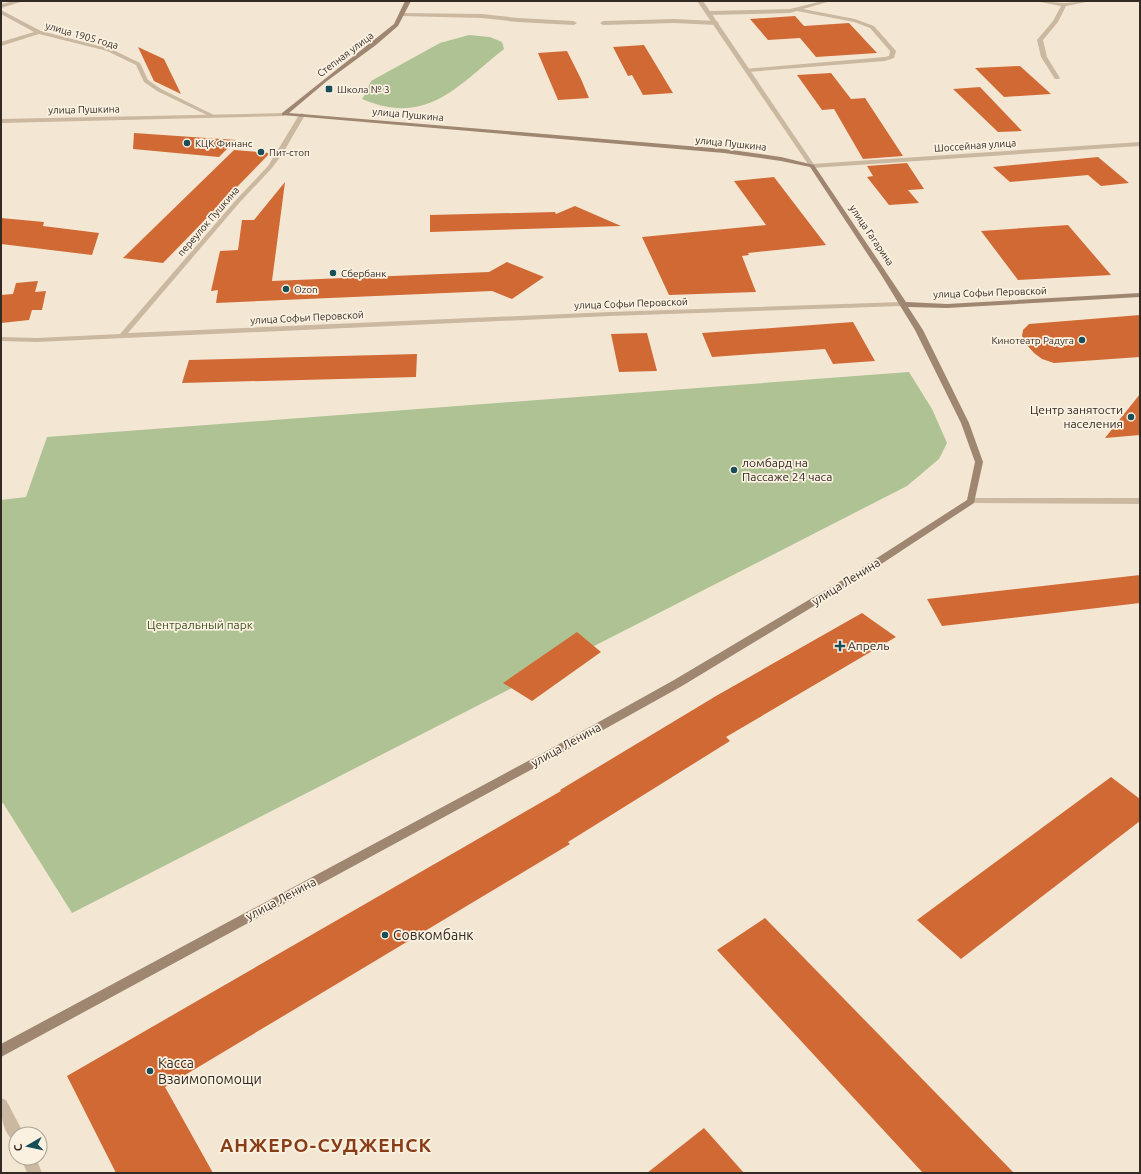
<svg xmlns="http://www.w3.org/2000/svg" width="1141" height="1174" font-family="Ubuntu,sans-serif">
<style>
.green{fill:#aec294}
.building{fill:#d16934}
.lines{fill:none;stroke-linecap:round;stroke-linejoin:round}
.minor{fill:#cbb8a0;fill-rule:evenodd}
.tertiary{fill:#cbb8a0;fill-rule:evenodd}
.secondary{fill:#9f8671;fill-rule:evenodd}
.poi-dot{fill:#174e58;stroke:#faf1e1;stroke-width:1.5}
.labels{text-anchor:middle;stroke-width:3.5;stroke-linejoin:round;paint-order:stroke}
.far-street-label{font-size:10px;fill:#342a24;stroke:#faf1e1}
.far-poi-label{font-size:10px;fill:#342a24;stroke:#faf1e1;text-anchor:start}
.poi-label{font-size:12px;fill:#342a24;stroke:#faf1e1;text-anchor:start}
.street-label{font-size:12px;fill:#342a24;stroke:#faf1e1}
.park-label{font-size:12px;fill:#3f5426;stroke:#faf1e1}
.near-poi-label{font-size:14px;fill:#342a24;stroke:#faf1e1;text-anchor:start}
.near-district-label{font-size:19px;font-weight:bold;letter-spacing:1px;fill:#893d17;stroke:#faf1e1}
</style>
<rect width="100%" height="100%" fill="#f3e7d4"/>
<g class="green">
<path d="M469,35L490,37L502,42L504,49C458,85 428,127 362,99L366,93L371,81L440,43Z"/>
<polygon points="909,372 932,409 947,443 939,459 907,486 72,913 3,803 1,804 1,500 26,497 47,437"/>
</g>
<g class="building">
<polygon points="795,16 804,26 849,23 877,53 816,57 800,38 768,40 750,19"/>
<polygon points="644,45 673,93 643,95 632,75 628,76 613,47"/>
<polygon points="138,47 164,59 181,94 154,81"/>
<polygon points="567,51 581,79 589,98 558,100 538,53"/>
<polygon points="1020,66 1051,94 1004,97 975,68"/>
<polygon points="831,73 851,99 865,98 903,156 863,159 834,109 822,110 797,75"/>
<polygon points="980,87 1022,131 998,132 953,89"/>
<polygon points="134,133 236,140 219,157 133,149"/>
<polygon points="234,150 270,153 163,263 123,258"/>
<polygon points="1098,157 1129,183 1101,186 1088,175 1010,182 993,167"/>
<polygon points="907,163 924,189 908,190 919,203 889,205 867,177 873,176 867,166"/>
<polygon points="774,177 826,245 748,253 749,255 742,256 756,292 669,295 642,237 766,225 734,181"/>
<polygon points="285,182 272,281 489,272 507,262 544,277 512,299 492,291 216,303 218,290 211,291 220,251 238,250 242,220 254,220"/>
<polygon points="575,206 621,226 430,232 430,215 555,212 556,214"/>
<polygon points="1,218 44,222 43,226 99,233 92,255 1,244"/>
<polygon points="1068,225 1111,275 1018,280 981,231"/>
<polygon points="38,281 35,292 46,291 42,310 32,310 29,320 1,323 1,295 13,294 16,283"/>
<polygon points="1140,315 1140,357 1054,363 1042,359 1034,353 1026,344 1022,336 1023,330 1029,324"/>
<polygon points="853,322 875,361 833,364 825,349 712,357 702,333"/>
<polygon points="647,333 657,371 619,372 611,334"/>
<polygon points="417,354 416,377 182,383 189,360"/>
<polygon points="1140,394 1140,435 1105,438"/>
<polygon points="1140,575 1140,603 942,626 927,599"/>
<polygon points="862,613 896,637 726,737 730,741 568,842 570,844 165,1087 213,1173 116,1173 67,1076 561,791 560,790 716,696"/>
<polygon points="577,632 601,652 532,701 503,683"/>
<polygon points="1111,777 1140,799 1140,821 961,959 917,920"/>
<polygon points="765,918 1014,1173 923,1173 717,950"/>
<polygon points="704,1128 744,1173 647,1173"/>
</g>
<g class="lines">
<g class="minor">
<polygon points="15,1 24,1 1,8 1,4"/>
<polygon points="822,1 831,1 803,9 855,19 874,26 896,51 894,58 885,61 747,72 745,71 745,69 885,57 889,56 890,51 870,28 854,22 797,11 790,13 709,15 706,13 709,11 790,9"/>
<polygon points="1035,1 1064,3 1091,1 1066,6 1058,22 1043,40 1047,57 1060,78 1059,79 1055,79 1041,57 1037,40 1053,21 1061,6"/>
<polygon points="1,10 41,31 111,49 140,63 148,80 161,89 216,116 211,117 157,91 144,82 136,65 107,51 39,34 1,46 1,42 34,32 1,14"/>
<polygon points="401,13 482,14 518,18 574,21 577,23 574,25 518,22 482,18 399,16 399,14"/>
<polygon points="674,19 716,21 719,23 716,25 674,23 603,25 600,23 603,21"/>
<polygon points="302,113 305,115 283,153 272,168 240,202 128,333 610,312 902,302 906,304 902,306 610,316 37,342 1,341 1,337 37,338 120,334 236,200 268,166 299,115"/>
<polygon points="1140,142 1140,146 812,168 809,166 812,164"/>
</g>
<g class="tertiary">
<polygon points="697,1 703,1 815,166 814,167 810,167"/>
<polygon points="286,113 287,114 284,116 1,123 1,119"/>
<polygon points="971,498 1140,498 1140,504 968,503 966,501 968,499"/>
<path d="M1,1098L6,1100L24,1134H16V1141C1,1135 1,1111 1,1098Z"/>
<polygon points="21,1158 36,1158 42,1173 27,1173"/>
</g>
<polygon class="secondary" points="405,1 411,1 398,26 376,45 327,81 289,113 724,149 781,157 814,165 906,302 947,304 1140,293 1140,297 947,308 908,307 923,330 969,423 983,462 974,503 857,580 682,686 551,759 1,1057 1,1044 543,753 674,680 849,576 967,500 975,462 961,423 915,330 880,273 810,167 781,161 724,153 282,115 282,113 394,24"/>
</g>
<g class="poi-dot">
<rect x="325" y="85" width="8" height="8" rx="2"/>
<circle cx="187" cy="143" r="4"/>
<circle cx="261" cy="152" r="4"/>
<circle cx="333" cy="273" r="4"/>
<circle cx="286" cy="289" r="4"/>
<circle cx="1082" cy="340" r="4"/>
<circle cx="1131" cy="417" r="4"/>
<circle cx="734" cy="470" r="4"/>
<path d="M838 640h4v4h4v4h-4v4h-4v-4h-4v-4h4z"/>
<circle cx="385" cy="935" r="4"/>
<circle cx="150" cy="1071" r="4"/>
</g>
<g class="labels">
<g class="far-street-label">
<text transform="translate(82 35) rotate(16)" y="4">улица 1905 года</text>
<text transform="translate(345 54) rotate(-37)" y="4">Степная улица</text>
<text transform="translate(84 109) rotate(-1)" y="4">улица Пушкина</text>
<text transform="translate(408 114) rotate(5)" y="4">улица Пушкина</text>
<text transform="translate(731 143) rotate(6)" y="4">улица Пушкина</text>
<text transform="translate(975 145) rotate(-4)" y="4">Шоссейная улица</text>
<text transform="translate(208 221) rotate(-49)" y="4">переулок Пушкина</text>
<text transform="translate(872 235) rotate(56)" y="4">улица Гагарина</text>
<text transform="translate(990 292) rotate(-2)" y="4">улица Софьи Перовской</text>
<text transform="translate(631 303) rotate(-2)" y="4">улица Софьи Перовской</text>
<text transform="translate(307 317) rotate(-3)" y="4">улица Софьи Перовской</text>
</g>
<g class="far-poi-label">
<text x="337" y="93">Школа № 3</text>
<text x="195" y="147">КЦК Финанс</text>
<text x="269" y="156">Пит-стоп</text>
<text x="341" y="277">Сбербанк</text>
<text x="294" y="293">Ozon</text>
<text x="1074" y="344" text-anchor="end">Кинотеатр Радуга</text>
</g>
<g class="poi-label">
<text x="1123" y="414" text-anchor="end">Центр занятости<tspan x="1123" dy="14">населения</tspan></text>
<text x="742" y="467">ломбард на<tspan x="742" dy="14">Пассаже 24 часа</tspan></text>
<text x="848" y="650">Апрель</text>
</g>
<g class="street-label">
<text transform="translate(846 582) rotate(-32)" y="4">улица Ленина</text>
<text transform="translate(566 745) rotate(-29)" y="4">улица Ленина</text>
<text transform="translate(281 899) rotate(-28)" y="4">улица Ленина</text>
</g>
<g class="park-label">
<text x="200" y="629">Центральный парк</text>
</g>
<g class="near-poi-label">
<text x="393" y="940">Совкомбанк</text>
<text x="158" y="1068">Касса<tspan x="158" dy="16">Взаимопомощи</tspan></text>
</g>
<g class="near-district-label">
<text x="326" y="1152">АНЖЕРО-СУДЖЕНСК</text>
</g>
</g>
<rect width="1141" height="1174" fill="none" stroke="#342a24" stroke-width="4"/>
<g transform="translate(28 1146) rotate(261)"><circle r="19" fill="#faf1e1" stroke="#aba195"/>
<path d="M0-3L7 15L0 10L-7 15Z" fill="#174e58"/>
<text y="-6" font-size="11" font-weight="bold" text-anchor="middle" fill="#342a24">С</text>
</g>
</svg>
